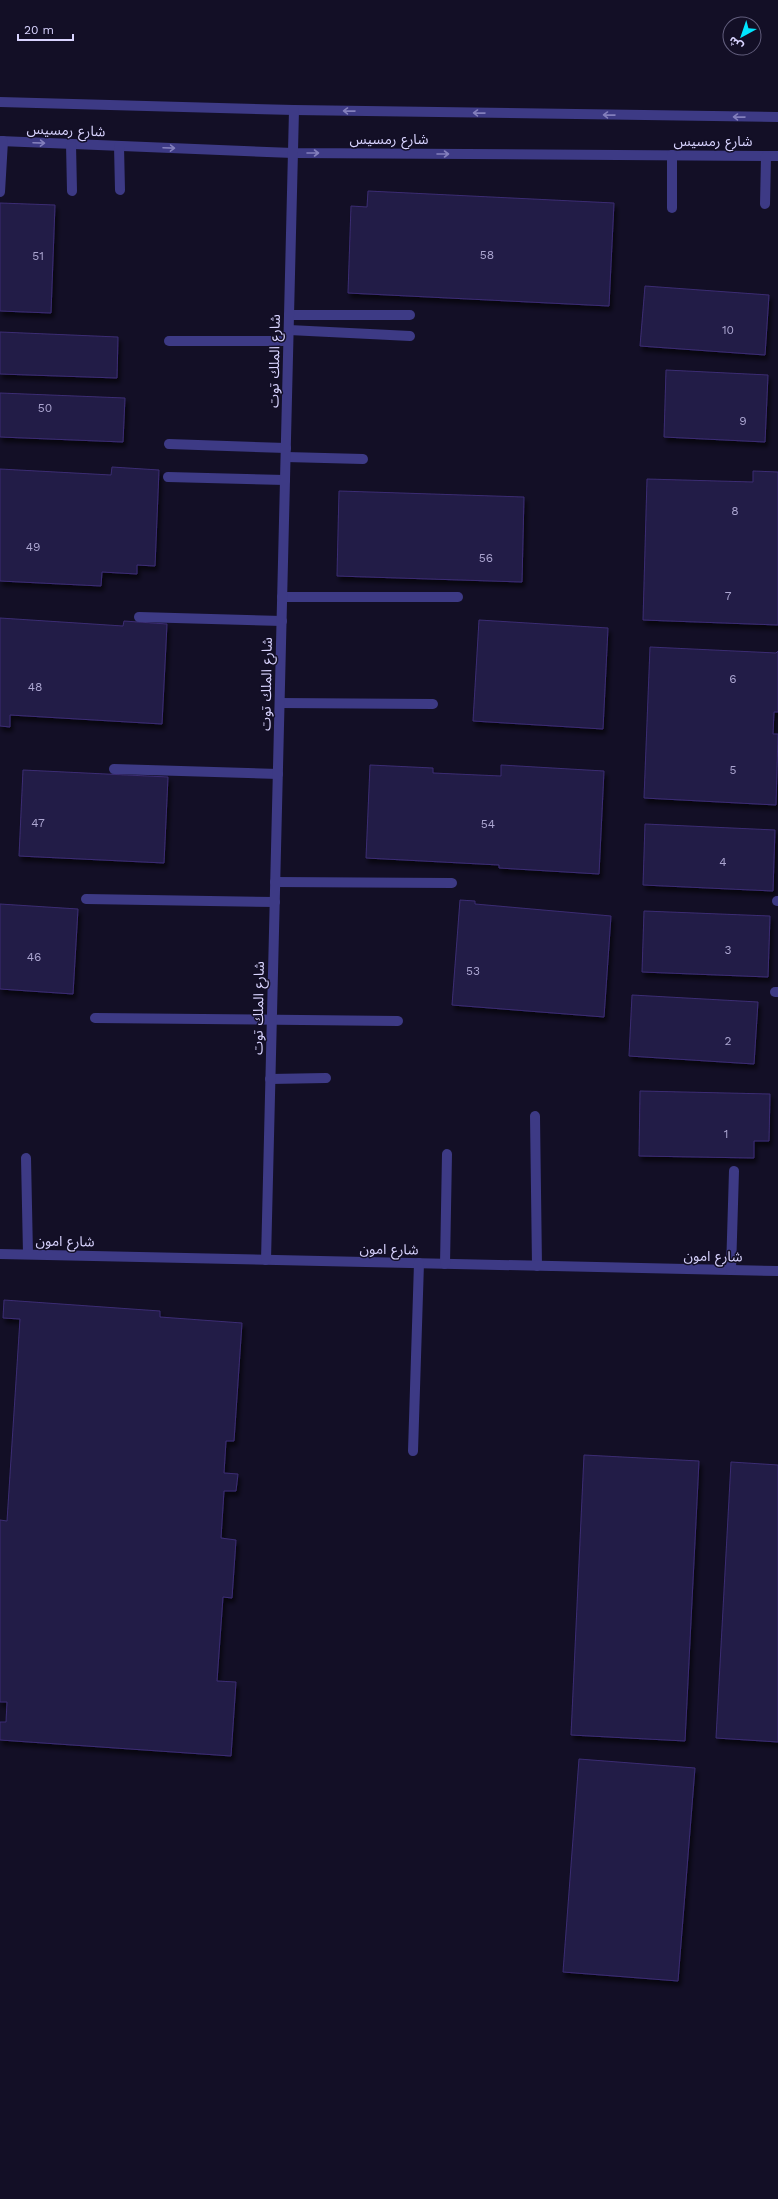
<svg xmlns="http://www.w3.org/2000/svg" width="778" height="2199" font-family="'Work Sans','Noto Sans Arabic',sans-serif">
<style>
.building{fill:#241b47;stroke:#3b2d73;filter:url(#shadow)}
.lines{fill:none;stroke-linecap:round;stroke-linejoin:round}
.minor{stroke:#3d3a85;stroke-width:10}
.oneway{stroke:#837fbc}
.labels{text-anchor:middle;stroke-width:3;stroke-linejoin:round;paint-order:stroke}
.number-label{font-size:12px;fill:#aca6d1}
.street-label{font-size:14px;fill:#d9d4ff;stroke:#130f26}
</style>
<defs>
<filter id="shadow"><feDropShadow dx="2.5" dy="4.5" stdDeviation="2" flood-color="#0009"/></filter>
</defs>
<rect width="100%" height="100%" fill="#130f26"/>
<g class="building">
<polygon points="368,191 614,203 609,306 348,293 351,206 367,207"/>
<polygon points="0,203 55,205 51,313 0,311"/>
<polygon points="645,286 769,295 765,355 640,346"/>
<polygon points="0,332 118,337 117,378 0,374"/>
<polygon points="666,370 768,375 765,442 664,437"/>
<polygon points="0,393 125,398 123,442 0,437"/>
<polygon points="112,467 159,470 155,566 137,565 137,574 102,572 101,586 0,581 0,469 111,475"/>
<polygon points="753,471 778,472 778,625 643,620 647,479 753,482"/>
<polygon points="339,491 524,497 522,582 337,576"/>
<polygon points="0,618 123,626 124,621 167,624 162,724 10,715 10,727 0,726"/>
<polygon points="479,620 608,628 603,729 473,721"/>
<polygon points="650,647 776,653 778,651 778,712 774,712 773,734 778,734 776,805 644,798"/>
<polygon points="370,765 433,768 433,773 501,776 501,765 604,771 599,874 499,868 499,865 366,858"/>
<polygon points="23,770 168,777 164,863 19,856"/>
<polygon points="645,824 775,830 773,891 643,885"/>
<polygon points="460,900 475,901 475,904 611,916 604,1017 452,1005"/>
<polygon points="0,904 78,909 73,994 0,989"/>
<polygon points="644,911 770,916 768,977 642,972"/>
<polygon points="632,995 758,1002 754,1064 629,1056"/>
<polygon points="640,1091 770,1094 769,1141 754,1141 754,1158 639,1156"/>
<polygon points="4,1300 160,1311 160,1317 242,1323 234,1441 226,1441 224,1473 238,1474 236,1491 224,1491 221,1538 236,1540 232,1598 223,1597 217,1681 236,1682 231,1756 0,1740 0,1722 6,1722 7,1702 0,1702 0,1520 7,1521 20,1319 3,1318"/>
<polygon points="584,1455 699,1461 685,1741 571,1735"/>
<polygon points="731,1462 778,1465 778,1742 716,1738"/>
<polygon points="579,1759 695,1768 678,1981 563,1972"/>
</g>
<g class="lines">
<g class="minor">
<polyline points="0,102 294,110 778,117"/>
<polyline points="0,141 293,153 778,156"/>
<polyline points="71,144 72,191"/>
<polyline points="119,146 120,190"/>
<polyline points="672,155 672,208"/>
<polyline points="0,192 3,141"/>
<polyline points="765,204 766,156"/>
<polyline points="289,315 410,315"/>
<polyline points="289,330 410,336"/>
<polyline points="169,341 288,341"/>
<polyline points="169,444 286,448"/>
<polyline points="286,457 363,459"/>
<polyline points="168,477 285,480"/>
<polyline points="282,597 458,597"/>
<polyline points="139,617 282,621"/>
<polyline points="280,703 433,704"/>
<polyline points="114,769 278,774"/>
<polyline points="275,882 452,883"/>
<polyline points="86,899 275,902"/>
<polyline points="777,901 778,901"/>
<polyline points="775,992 778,992"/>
<polyline points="95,1018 398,1021"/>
<polyline points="270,1079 326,1078"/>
<polyline points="535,1116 537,1266"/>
<polyline points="26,1158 28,1254"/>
<polyline points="0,1254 778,1271"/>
<polyline points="266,1260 294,110"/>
<polyline points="445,1264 447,1154"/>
<polyline points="731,1270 734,1171"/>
<polyline points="413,1451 419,1263"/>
</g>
</g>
<defs><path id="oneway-shaft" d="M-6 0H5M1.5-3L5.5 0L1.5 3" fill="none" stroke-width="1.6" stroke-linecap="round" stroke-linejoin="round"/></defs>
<g class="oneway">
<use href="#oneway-shaft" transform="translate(349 111) rotate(-179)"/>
<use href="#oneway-shaft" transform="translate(479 113) rotate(-179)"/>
<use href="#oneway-shaft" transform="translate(609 115) rotate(-179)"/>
<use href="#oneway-shaft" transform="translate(739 117) rotate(-179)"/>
<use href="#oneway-shaft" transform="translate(39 143) rotate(2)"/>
<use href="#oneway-shaft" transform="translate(169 148) rotate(2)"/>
<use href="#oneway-shaft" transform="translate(313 153)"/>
<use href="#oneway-shaft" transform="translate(443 154)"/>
</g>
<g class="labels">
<g class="number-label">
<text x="487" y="259">58</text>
<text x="38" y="260">51</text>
<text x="728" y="334">10</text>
<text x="45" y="412">50</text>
<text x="743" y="425">9</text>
<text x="735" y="515">8</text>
<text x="33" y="551">49</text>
<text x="486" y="562">56</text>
<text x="728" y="600">7</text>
<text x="733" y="683">6</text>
<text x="35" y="691">48</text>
<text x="733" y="774">5</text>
<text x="38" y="827">47</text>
<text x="488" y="828">54</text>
<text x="723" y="866">4</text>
<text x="728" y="954">3</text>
<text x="34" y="961">46</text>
<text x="473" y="975">53</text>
<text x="728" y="1045">2</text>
<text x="726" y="1138">1</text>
</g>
<g class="street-label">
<text transform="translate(66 130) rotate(2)" y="5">شارع رمسيس</text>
<text x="389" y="144">شارع رمسيس</text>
<text x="713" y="146">شارع رمسيس</text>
<text transform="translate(274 361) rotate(-89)" y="5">شارع الملك توت</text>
<text transform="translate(266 684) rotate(-89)" y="5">شارع الملك توت</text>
<text transform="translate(258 1008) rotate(-89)" y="5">شارع الملك توت</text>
<text transform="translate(65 1241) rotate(1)" y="5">شارع امون</text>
<text transform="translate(389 1249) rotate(1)" y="5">شارع امون</text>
<text transform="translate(713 1256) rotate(1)" y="5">شارع امون</text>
</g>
</g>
<g transform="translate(742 36) rotate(220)"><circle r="19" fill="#130f26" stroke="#625e7d"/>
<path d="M0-3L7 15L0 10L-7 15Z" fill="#00e5ff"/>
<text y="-6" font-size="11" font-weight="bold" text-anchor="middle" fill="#d9d4ff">ش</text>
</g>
<path d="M18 34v6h55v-6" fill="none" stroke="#d9d4ff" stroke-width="2"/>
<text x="24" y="34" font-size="12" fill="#d9d4ff" stroke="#130f26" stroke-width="3" paint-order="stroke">20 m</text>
</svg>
